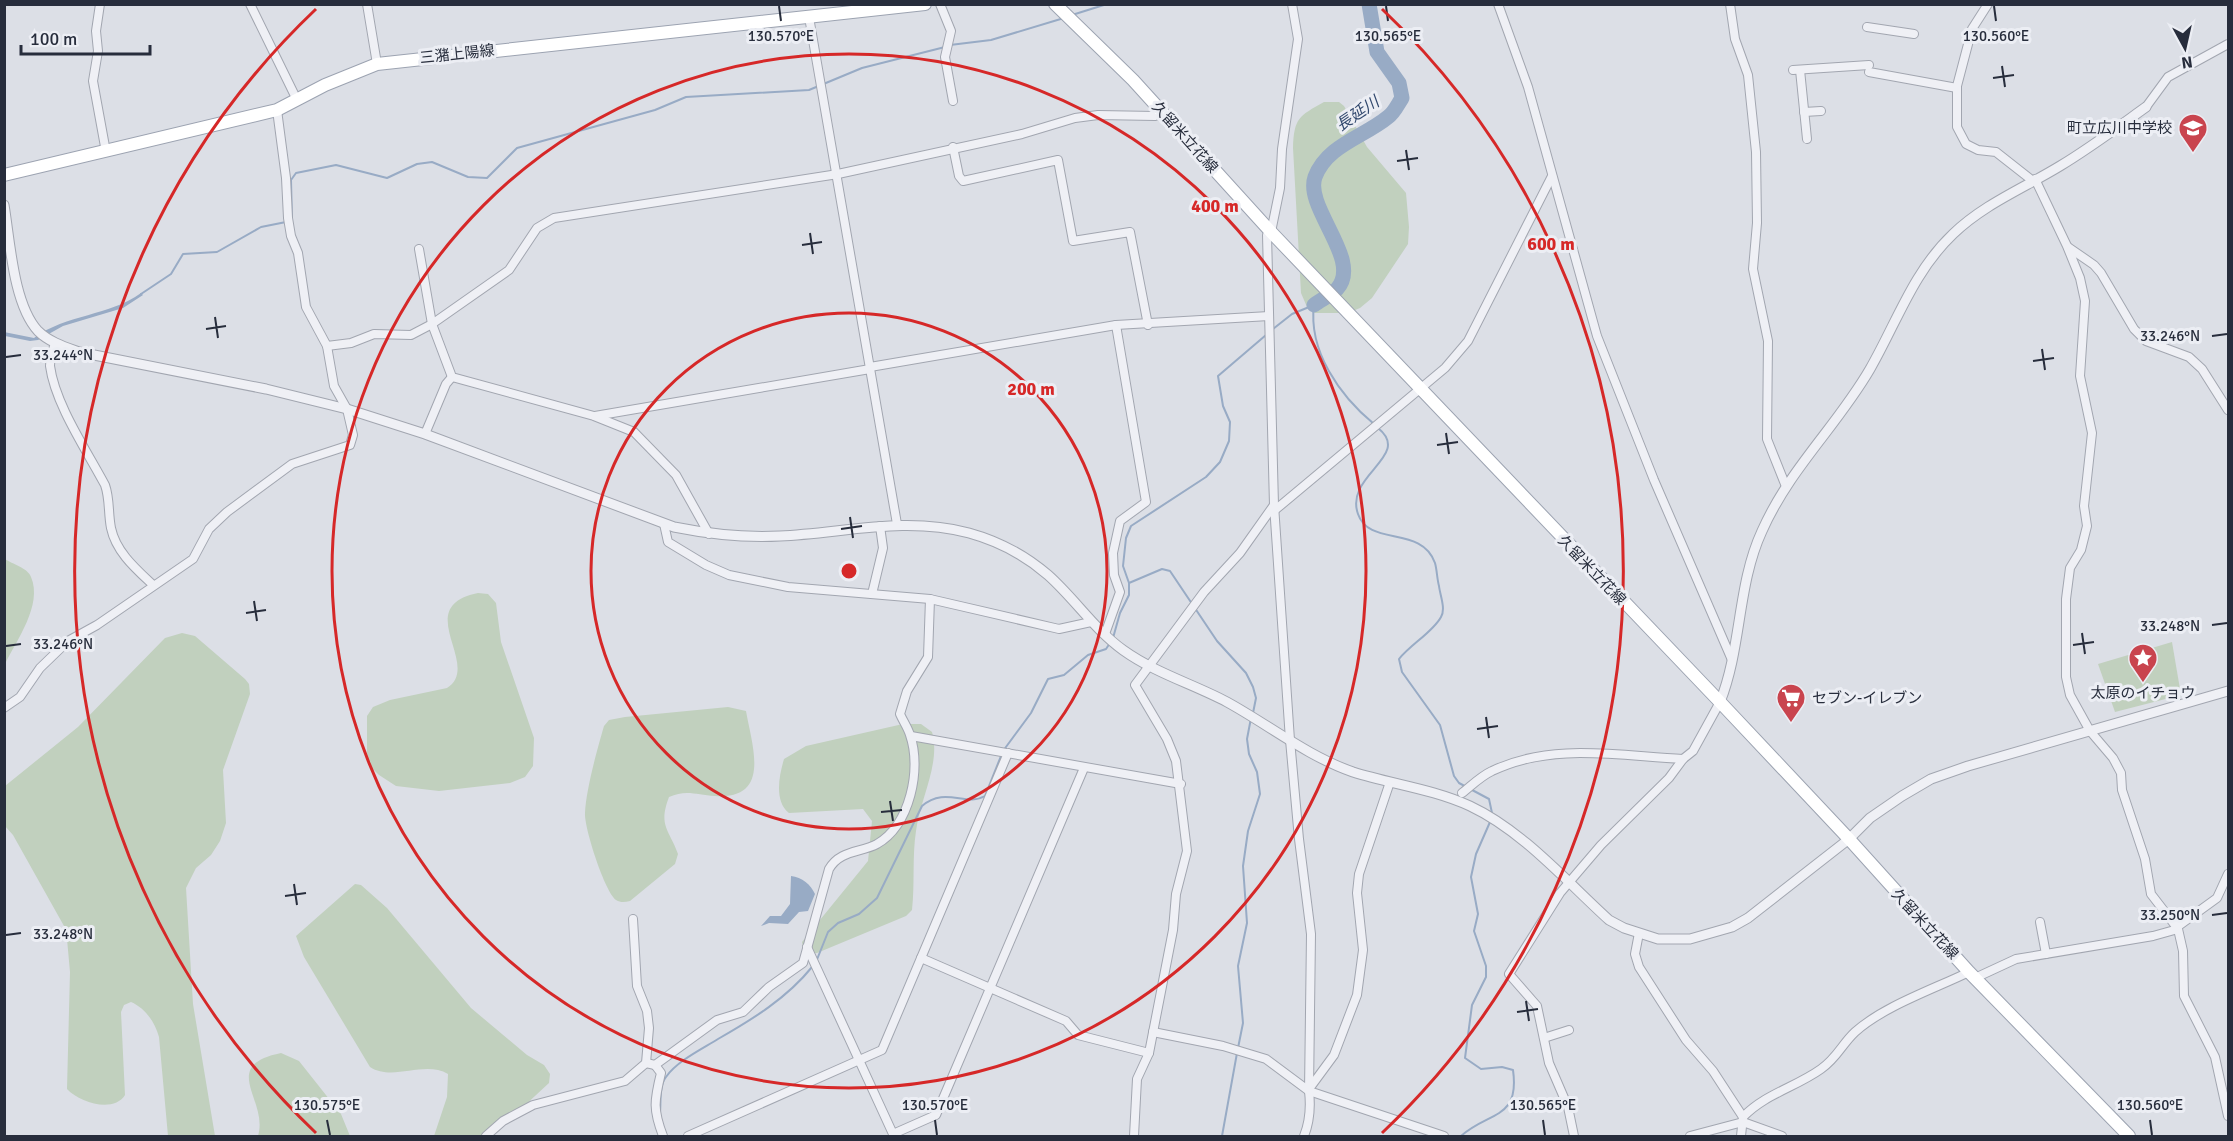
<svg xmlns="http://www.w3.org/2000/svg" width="2233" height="1141" font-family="Signika,'Noto Sans JP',sans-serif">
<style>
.green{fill:#c1d0be}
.water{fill:#98abc5}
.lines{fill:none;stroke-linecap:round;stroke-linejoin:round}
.stream{stroke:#98abc5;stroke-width:2}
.river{stroke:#98abc5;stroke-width:15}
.minor-casing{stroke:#a2a6b0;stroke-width:10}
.tertiary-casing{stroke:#a2a6b0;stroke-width:11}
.primary-casing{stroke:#9ca3b1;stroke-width:14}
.minor{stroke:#eff0f5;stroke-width:8}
.tertiary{stroke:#eff0f5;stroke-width:9}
.primary{stroke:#fff;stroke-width:12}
.ticks{fill:none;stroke:#272d3c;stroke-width:2}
.ring{fill:none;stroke:#d62828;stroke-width:3}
.labels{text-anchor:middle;stroke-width:6;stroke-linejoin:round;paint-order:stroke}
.street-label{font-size:15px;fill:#272d3c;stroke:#eceef4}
.poi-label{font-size:15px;fill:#272d3c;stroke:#eceef4;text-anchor:end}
.water-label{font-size:16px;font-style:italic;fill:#32496e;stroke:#eceef4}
.ticks-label{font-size:15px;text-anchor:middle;fill:#272d3c;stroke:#eceef4;stroke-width:6;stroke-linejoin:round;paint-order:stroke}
.centre{fill:#d62828;stroke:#eceef4;stroke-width:3}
.ring-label{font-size:18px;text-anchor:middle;font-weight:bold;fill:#d62828;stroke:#eceef4;stroke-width:6;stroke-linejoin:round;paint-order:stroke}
</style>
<rect width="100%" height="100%" fill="#dcdfe6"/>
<g class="green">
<path d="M1324,102H1339L1344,106L1367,147L1406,193L1409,227L1408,244L1372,298L1360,308L1348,313H1315L1307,307L1301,293L1293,148C1294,118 1299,116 1324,102Z"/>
<path d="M5,559C12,564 28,568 31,577C43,605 16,641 5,664Z"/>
<path d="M478,593L488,594L496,603L501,642L534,738L533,766L525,777L510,783L439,791L396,786L379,775L369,765L367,753V716L373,707L390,700L447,688C483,665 410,607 478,593Z"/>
<path d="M182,633L195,636L245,679L249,684L250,694L223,770L226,823L220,841L211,855L196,868L186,888L193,1004L215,1136H168L159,1037C155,1022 145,1008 131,1002L124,1005L121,1012L125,1095C114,1113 80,1103 67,1089L70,972L67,939L64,926L13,835L5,826V786L78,727L165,638Z"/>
<polygon points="2172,642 2181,695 2115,712 2098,664"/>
<path d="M728,707L746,711C752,746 772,800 715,796C697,795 686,789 669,797C658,826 669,829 678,854L675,864L630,901C625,902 621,903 616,900C605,892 584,828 585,813C586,790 597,750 604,726L609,720L625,717Z"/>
<path d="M903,724H921L932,732C941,763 920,799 916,831C912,857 915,884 912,910L906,916L817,953L804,954L802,942L868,861L872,821L863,809L789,813C774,801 779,776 784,759L806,746Z"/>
<path d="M355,884L361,885L387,908L471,1008L527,1055L544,1065L550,1074L549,1083L492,1136H434L447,1097L448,1074C424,1060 393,1082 370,1067L304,957L296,936Z"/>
<path d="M281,1053L299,1061L341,1114L350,1136H258C269,1100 218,1066 281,1053Z"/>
</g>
<g class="water">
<path d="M141,293L143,295L123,308L63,326L38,340L30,341L5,336L4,332L34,338C66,314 110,316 141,293Z"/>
<path d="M791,876C802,877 811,885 815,894L808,911L799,912L788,924L769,923L761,926L770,916H781L790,904Z"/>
</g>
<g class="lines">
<g class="stream">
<polyline points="1072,15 1107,4"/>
<polyline points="950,45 991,40 1064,18"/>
<polyline points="292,222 291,180 296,173 336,165 387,178 417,164 432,162 468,177 487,178 517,148 655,110 686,97 809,90 862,68 945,47"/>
<polyline points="141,294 171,274 183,254 217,252 261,227 286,222"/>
<path d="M1314,305C1308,351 1340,396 1374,424"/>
<polyline points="1273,329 1292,314 1314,305"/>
<path d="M1378,428C1413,456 1344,475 1358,514C1369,547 1422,525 1435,563C1437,570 1437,579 1439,586C1440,595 1446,609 1441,617C1433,632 1411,644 1399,659L1402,672L1440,725L1454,776L1459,783L1489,799L1492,813"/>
<polyline points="1129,583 1162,569 1170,571 1217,641 1246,673 1253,687 1256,698 1253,713"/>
<polyline points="1113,638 1120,613 1129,595 1129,583 1123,566 1126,538 1131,526 1206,477 1220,462 1229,441 1230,422 1223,406 1218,376 1266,335"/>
<path d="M816,962L828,932L838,923L859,914L877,898L922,806C945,786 966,807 985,796L1003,751L1031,713L1048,679L1064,675L1088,655L1106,649L1110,643"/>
<polyline points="1238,1048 1243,1023 1238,966 1247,923 1243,866 1248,831 1260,794 1257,772 1249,754 1247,739 1251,718"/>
<path d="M660,1113C661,1102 659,1086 666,1077C677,1061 702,1049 718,1039C753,1019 787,998 812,967"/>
<polyline points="1222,1136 1237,1053"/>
<path d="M1461,1136C1489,1111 1520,1120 1513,1070L1502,1067L1481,1069L1465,1058L1472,1005L1486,977V966L1474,931L1478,914L1471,877L1476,854L1490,822"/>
</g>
<path class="river" d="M1314,305C1321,300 1331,295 1337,289C1363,260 1304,208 1315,177C1327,145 1364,137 1388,117C1394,113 1398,104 1402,98L1399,83L1377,52L1369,4"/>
<g class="minor-casing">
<g id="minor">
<polyline points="100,4 96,31 98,51 93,81 106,152"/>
<polyline points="250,4 297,100"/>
<polyline points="367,4 377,64"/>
<polyline points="940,4 951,31 945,57 953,101"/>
<path d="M1292,4L1298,39L1282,149L1280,188L1271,232L1267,235L1274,505L1290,740L1299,839L1311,934L1309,1091C1311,1108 1310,1121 1304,1136"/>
<polyline points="1498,4 1528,87 1597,336 1654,480 1732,660"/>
<polyline points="1730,4 1735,39 1748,75 1756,152 1757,223 1753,269 1768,341 1767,439 1785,484"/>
<polyline points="1988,4 1972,29 1957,86 1957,127 1966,144 1978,150 1996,152 2033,181"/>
<polyline points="809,17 897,524"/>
<polyline points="1867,27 1914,34"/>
<polyline points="1793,70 1869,65"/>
<polyline points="1800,70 1807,139"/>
<polyline points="1869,72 1957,88"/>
<polyline points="2146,107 2168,77 2228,44"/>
<polyline points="1804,112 1821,111"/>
<polyline points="953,147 959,176 963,181 1058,160 1073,241 1130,232 1148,325"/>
<polyline points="2035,179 2067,246 2080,278 2085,301 2080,376 2092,433 2084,506 2087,526 2081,550 2070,568 2066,599 2066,677 2070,695 2090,731 2113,758 2121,773 2122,790 2145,859 2151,894 2178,929 2183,951 2184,996 2215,1057 2228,1116"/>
<polyline points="2068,247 2094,265 2101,273 2134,329 2146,341 2189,357 2202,369 2228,410"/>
<polyline points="419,249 432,324 452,377 594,416 634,432 676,475 709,534"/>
<path d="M55,343C53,350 50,359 50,366C55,404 87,451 105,485C110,499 108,513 111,528C116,552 136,569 153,585"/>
<polyline points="327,346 351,343 374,334 411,335 432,324 509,270 537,228 554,218 838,174 1022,134 1075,118 1098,115 1155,116 1164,113"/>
<polyline points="870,367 1116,325 1269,316"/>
<polyline points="595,416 870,369"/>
<polyline points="425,434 446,384 452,377"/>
<polyline points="1275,510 1445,368 1468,341 1552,176"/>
<polyline points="664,524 668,542 706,565 729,575 788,587 930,599 1059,629 1091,622"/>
<polyline points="872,594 883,548 880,526"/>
<polyline points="1105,634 1120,592 1114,575 1113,553 1120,521 1146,502 1116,325"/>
<polyline points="4,708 20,697 40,668 68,641 97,625 193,559 209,529 227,512 292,464 350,445 353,435 347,409 334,386 327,346 306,307 298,253 291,236 288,218 286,178 277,110"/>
<polyline points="911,736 1181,784"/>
<path d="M1462,793C1471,786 1481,776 1492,771C1552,742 1619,756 1683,759"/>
<polyline points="2040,922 2046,954"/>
<polyline points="2177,927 2217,898 2228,874"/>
<polyline points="1639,933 1635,954 1639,967 1686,1040 1713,1071 1743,1117 1741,1136"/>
<polyline points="807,947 893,1134 936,1115 1084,768"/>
<polyline points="921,958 1066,1021 1078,1035 1149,1053"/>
<polyline points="1975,978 2016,959 2153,936 2178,929"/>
<polyline points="1153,1032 1223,1046 1266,1059 1309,1091 1444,1136"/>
<polyline points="1544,1038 1569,1030"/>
<path d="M646,1063L655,1065L717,1020L743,1012L769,987L803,963L829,869C840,850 860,853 877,844C910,825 922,769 910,735C908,728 903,721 900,714L907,691L928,657L930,599"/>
<path d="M655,1065L661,1073C654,1101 653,1110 663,1136"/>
<polyline points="1309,1089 1334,1055 1357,995 1363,950 1357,893 1359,874 1390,782"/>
<path d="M1743,1117C1765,1094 1796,1087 1821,1069C1837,1058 1842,1044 1855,1032C1884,1006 1934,989 1969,972"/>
<polyline points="486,1136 503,1121 533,1105 625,1081 646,1063 649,1028 647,1011 637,986 633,919"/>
<polyline points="688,1136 882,1050 1008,753"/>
<polyline points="1134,1136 1137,1079 1149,1053 1173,930 1176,894 1187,851 1176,761 1167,739 1135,685 1204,592 1240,553 1274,505"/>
<polyline points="1574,1136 1568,1107 1549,1063 1537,1006 1509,974 1560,893 1601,845 1669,778 1683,759 1693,751 1720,702"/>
<polyline points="1690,1136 1743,1122 1782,1136"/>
</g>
</g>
<g class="tertiary-casing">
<g id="tertiary">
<path d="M4,205C10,240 13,304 38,331C49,342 65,347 79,352L266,389L347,409L425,434L674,527C709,534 744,538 780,536C844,533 905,516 969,533C998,541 1026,556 1048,575C1075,599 1094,629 1123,650C1155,673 1193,684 1227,702C1269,725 1307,756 1353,772C1391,784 1433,789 1470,806C1523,831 1566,881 1609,920L1624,928L1658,939H1690L1732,927L1748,918L1849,839L1870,818L1902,796L1931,779L1968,766L2228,691"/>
<path d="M1720,702C1742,647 1737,585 1762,531C1790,468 1837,426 1870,369C1897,322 1913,272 1953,234C1984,204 2024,188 2060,166C2090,148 2118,127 2146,107"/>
</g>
</g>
<g class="primary-casing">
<g id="primary">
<polyline points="1055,4 1133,80 1271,232 1720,702 1849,839 1969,972 2129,1136"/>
<polyline points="4,175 277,110 325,85 377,64 925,4"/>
</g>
</g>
<use href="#minor" class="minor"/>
<use href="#tertiary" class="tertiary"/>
<use href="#primary" class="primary"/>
</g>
<path class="ticks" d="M779,6L781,21M1386,6L1388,21M1994,6L1996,21M2002,66L2005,87M1993,78L2014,75M1406,150L1409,170M1397,161L1418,158M810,233L813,254M802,245L822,242M215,317L218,338M206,329L226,326M2212,336L2227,334M2042,349L2045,370M6,357L21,355M2033,361L2054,358M1446,433L1449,454M1437,445L1458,442M850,517L853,538M841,529L862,526M254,601L257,621M246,613L266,610M2212,625L2227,623M2082,633L2085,654M2073,645L2094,642M6,646L21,644M1486,717L1489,738M1477,729L1498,726M890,801L893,821M881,812L902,810M294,884L297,905M285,896L306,893M2212,915L2227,913M6,935L21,933M1526,1001L1529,1021M1517,1012L1538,1009M327,1120L330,1135M935,1120L937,1135M1543,1120L1545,1135M2150,1120L2152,1135"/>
<g class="ring">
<circle cx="849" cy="571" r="258"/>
<circle cx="849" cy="571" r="517"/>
<path d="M316 1133A775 775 0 0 1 316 9M1382 9A775 775 0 0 1 1382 1133"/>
</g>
<defs>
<g id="school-pin" transform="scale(1.5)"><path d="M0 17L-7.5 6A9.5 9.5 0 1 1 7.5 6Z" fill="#c9444e" stroke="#eceef4"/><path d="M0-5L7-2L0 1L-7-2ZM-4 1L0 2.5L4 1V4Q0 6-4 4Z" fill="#fff"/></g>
<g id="sight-pin" transform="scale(1.5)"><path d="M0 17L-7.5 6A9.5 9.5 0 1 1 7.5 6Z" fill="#c9444e" stroke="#eceef4"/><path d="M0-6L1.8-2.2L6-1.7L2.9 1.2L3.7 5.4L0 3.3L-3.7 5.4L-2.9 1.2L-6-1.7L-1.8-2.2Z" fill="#fff"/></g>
<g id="supermarket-pin" transform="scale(1.5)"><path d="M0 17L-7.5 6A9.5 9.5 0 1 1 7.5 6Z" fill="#c9444e" stroke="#eceef4"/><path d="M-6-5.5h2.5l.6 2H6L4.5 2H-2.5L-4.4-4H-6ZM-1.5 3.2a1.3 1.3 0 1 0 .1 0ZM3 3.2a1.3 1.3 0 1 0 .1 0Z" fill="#fff"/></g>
</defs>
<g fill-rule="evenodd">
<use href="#school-pin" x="2193" y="128"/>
<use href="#sight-pin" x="2143" y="658"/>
<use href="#supermarket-pin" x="1791" y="698"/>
</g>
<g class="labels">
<g class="street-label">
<text transform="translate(457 54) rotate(-6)" y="5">三潴上陽線</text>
<text transform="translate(1185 137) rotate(48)" y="5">久留米立花線</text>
<text transform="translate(1592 570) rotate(46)" y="5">久留米立花線</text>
<text transform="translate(1925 924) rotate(47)" y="5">久留米立花線</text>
</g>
<g class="poi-label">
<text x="2172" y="133">町立広川中学校</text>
<text x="2143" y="698" text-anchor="middle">太原のイチョウ</text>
<text x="1812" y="703" text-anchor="start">セブン-イレブン</text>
</g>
<g class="water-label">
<text transform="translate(1357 113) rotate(-34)" y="6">長延川</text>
</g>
</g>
<g class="ticks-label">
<text x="781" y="41">130.570°E</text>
<text x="1388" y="41">130.565°E</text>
<text x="1996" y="41">130.560°E</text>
<text x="2170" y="341">33.246°N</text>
<text x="63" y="360">33.244°N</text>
<text x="2170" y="631">33.248°N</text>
<text x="63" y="649">33.246°N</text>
<text x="2170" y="920">33.250°N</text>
<text x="63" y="939">33.248°N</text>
<text x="327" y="1110">130.575°E</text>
<text x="935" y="1110">130.570°E</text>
<text x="1543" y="1110">130.565°E</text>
<text x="2150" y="1110">130.560°E</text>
</g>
<circle cx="849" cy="571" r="9" class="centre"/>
<g class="ring-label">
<text x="1215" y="212">400 m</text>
<text x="1551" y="250">600 m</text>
<text x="1031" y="395">200 m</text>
</g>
<rect width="2233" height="1141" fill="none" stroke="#272d3c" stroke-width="12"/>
<g transform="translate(2185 48) rotate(172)" stroke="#eceef4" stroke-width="4.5" paint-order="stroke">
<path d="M0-4.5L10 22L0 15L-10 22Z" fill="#272d3c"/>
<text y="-9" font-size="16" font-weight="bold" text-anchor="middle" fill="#272d3c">N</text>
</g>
<path d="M21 45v9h129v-9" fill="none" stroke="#272d3c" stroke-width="3"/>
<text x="30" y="45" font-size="18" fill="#272d3c" stroke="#eceef4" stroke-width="4.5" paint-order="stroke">100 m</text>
</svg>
